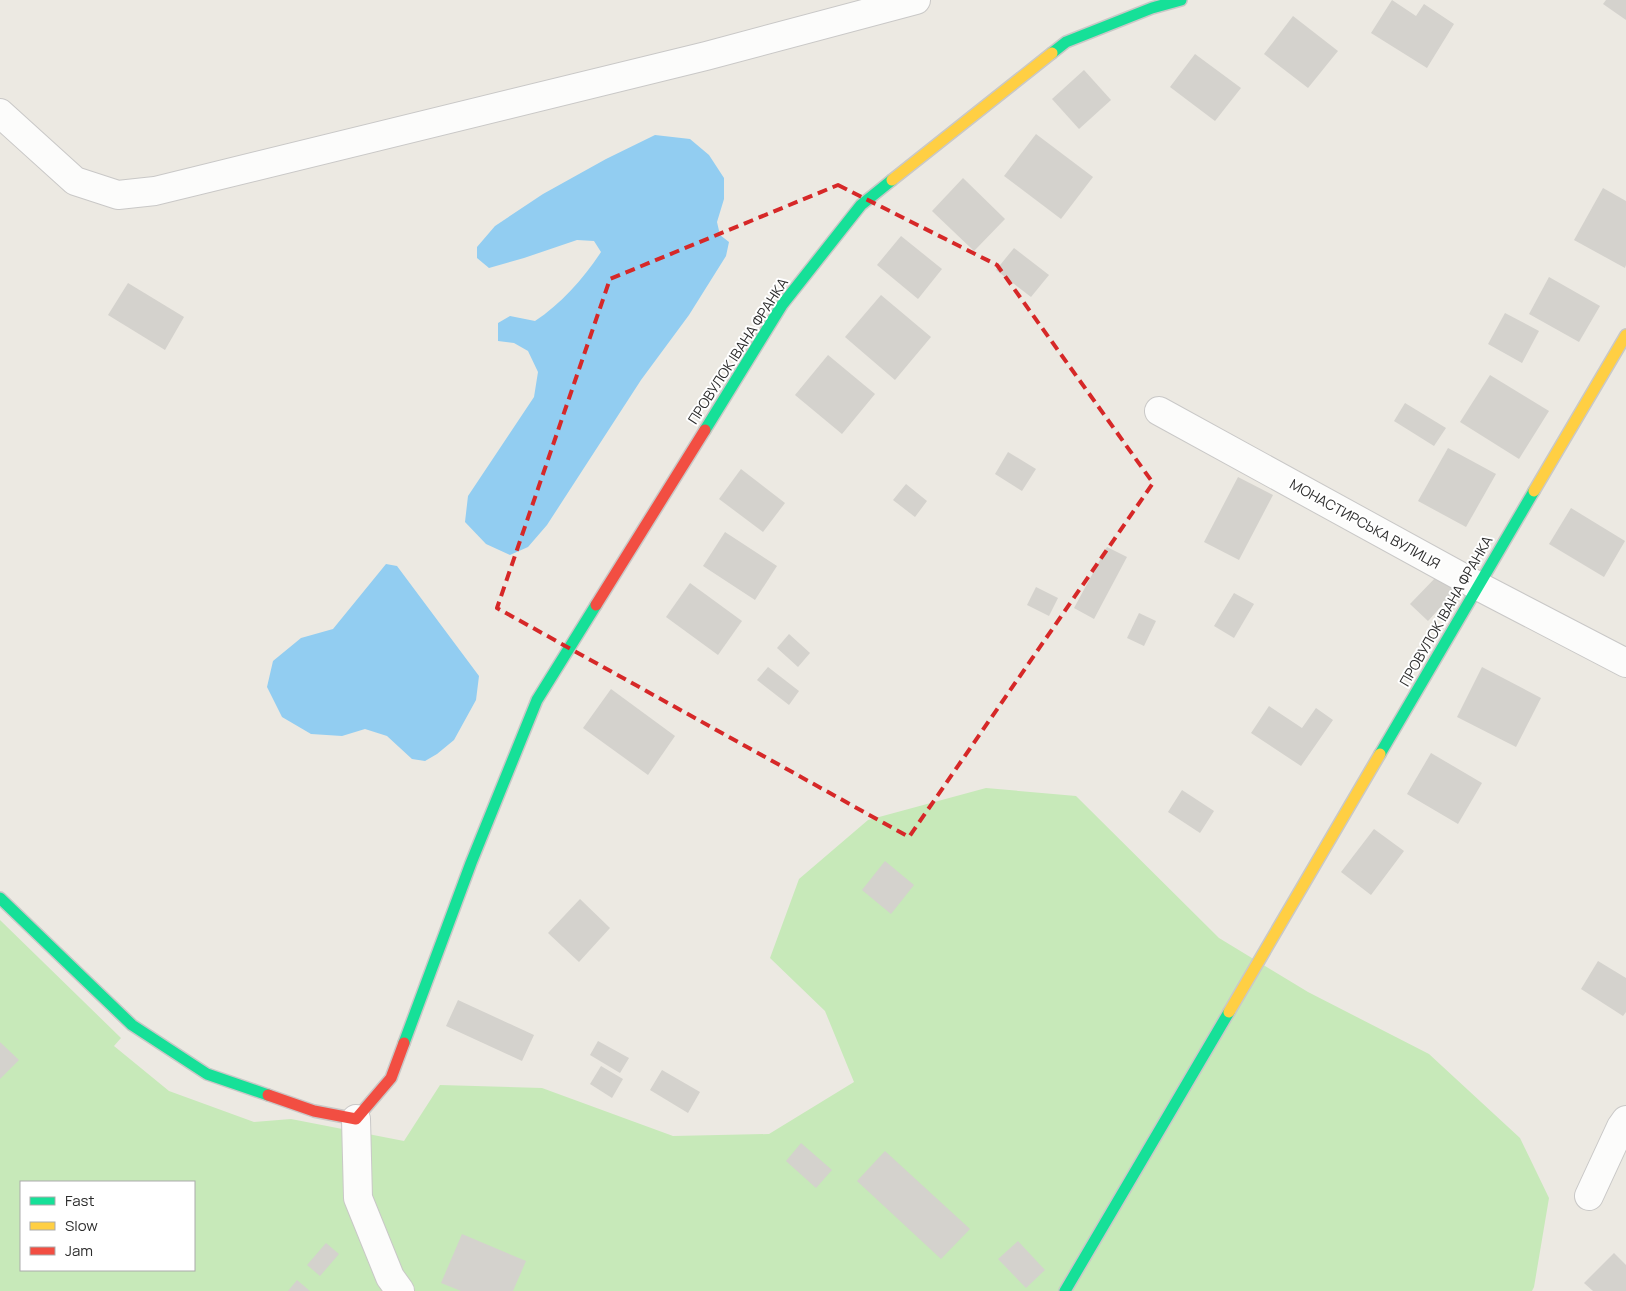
<svg xmlns="http://www.w3.org/2000/svg" width="1626" height="1291" font-family="Manrope,sans-serif">
<style>
.green{fill:#c7e9b9;fill-rule:evenodd}
.water{fill:#92cdf1}
.building{fill:#d4d2cd}
.lines{fill:none;stroke-linecap:round;stroke-linejoin:round}
.street-casing{stroke:#c9c8c7;stroke-width:30}
.fast-casing{stroke:#c9c8c7;stroke-width:14}
.slow-casing{stroke:#c9c8c7;stroke-width:14}
.jam-casing{stroke:#c9c8c7;stroke-width:14}
.street{stroke:#fcfcfb;stroke-width:28}
.fast{stroke:#16e098;stroke-width:11}
.slow{stroke:#ffcf43;stroke-width:11}
.jam{stroke:#f24e42;stroke-width:11}
.marked{fill:none;stroke:#d62828;stroke-width:4;stroke-dasharray:10 6;stroke-linejoin:round}
.labels{text-anchor:middle;stroke-width:4;stroke-linejoin:round;paint-order:stroke}
.street-label{font-size:14px;fill:#2d2d2d;stroke:#fff}
</style>
<rect width="100%" height="100%" fill="#ece9e2"/>
<path class="green" d="M986,788L1076,796L1219,938L1308,992L1429,1054L1520,1138L1549,1198L1534,1287L1532,1291H0V920L121,1038L114,1046L169,1091L254,1122L291,1119L404,1141L440,1085L542,1088L673,1136L769,1134L854,1082L825,1011L770,958L799,879L868,820ZM21,1182H194V1270H21Z"/>
<g class="water">
<path d="M655,135L690,139L709,155L724,178V199L717,222L720,235L729,242L726,256L689,315L641,380L547,525L528,547L510,555L486,544L465,522L468,496L534,397L538,372L528,351L514,343L498,341V323L510,316L535,321C561,304 584,278 601,252L594,241L577,240L524,258L489,268L477,258V247L495,226L543,194L606,159Z"/>
<polygon points="386,564 397,566 479,676 476,700 454,740 437,754 425,761 412,759 387,736 365,729 342,736 311,734 282,717 267,687 273,661 301,638 333,629"/>
</g>
<g class="building">
<polygon points="1392,0 1416,16 1424,4 1454,24 1427,68 1371,33"/>
<polygon points="1606,0 1626,0 1626,20 1603,4"/>
<polygon points="1293,16 1338,51 1308,88 1264,54"/>
<polygon points="1195,54 1241,88 1215,121 1170,87"/>
<polygon points="1084,70 1111,100 1079,129 1052,99"/>
<polygon points="1036,134 1093,177 1061,219 1004,176"/>
<polygon points="963,178 1005,219 974,251 932,211"/>
<polygon points="1603,188 1626,201 1626,265 1625,268 1574,240"/>
<polygon points="901,236 942,269 918,299 877,265"/>
<polygon points="1014,248 1049,275 1031,297 996,270"/>
<polygon points="1549,277 1600,306 1579,342 1529,314"/>
<polygon points="128,283 184,317 165,350 108,315"/>
<polygon points="881,295 931,337 895,380 845,337"/>
<polygon points="1505,313 1539,331 1522,363 1488,344"/>
<polygon points="828,355 875,394 842,434 795,395"/>
<polygon points="1490,375 1549,411 1519,459 1460,422"/>
<polygon points="1405,403 1446,428 1434,446 1394,421"/>
<polygon points="1448,448 1496,474 1466,527 1418,501"/>
<polygon points="1008,452 1036,469 1022,491 995,474"/>
<polygon points="741,469 785,503 763,532 719,499"/>
<polygon points="1238,477 1273,495 1239,560 1204,542"/>
<polygon points="906,484 927,501 915,517 893,500"/>
<polygon points="1571,508 1625,541 1604,577 1549,544"/>
<polygon points="725,532 777,566 755,600 703,566"/>
<polygon points="1107,547 1127,557 1094,619 1074,608"/>
<polygon points="1439,574 1456,590 1428,621 1410,604"/>
<polygon points="690,583 742,621 718,655 666,617"/>
<polygon points="1036,587 1058,598 1049,616 1027,605"/>
<polygon points="1234,593 1254,604 1234,638 1214,626"/>
<polygon points="1139,613 1156,621 1144,646 1127,638"/>
<polygon points="789,634 810,653 798,667 777,648"/>
<polygon points="768,667 799,691 789,705 757,680"/>
<polygon points="1482,667 1541,698 1516,747 1457,717"/>
<polygon points="611,689 675,736 648,775 583,728"/>
<polygon points="1269,706 1302,728 1316,708 1333,720 1301,766 1251,733"/>
<polygon points="1431,753 1482,783 1458,824 1407,794"/>
<polygon points="1182,790 1214,811 1200,833 1168,812"/>
<polygon points="1374,829 1404,851 1371,895 1341,872"/>
<polygon points="885,861 914,885 891,914 862,890"/>
<polygon points="580,899 610,928 579,962 548,933"/>
<polygon points="1598,961 1626,978 1626,1012 1623,1016 1581,989"/>
<polygon points="458,1000 534,1035 522,1061 446,1026"/>
<polygon points="598,1041 629,1058 620,1073 590,1055"/>
<polygon points="0,1042 19,1060 0,1079"/>
<polygon points="601,1066 623,1079 612,1098 590,1084"/>
<polygon points="662,1070 700,1092 688,1113 650,1090"/>
<polygon points="801,1143 832,1170 816,1188 786,1161"/>
<polygon points="885,1151 970,1229 941,1259 857,1181"/>
<polygon points="462,1234 526,1261 513,1291 461,1291 441,1283"/>
<polygon points="1018,1241 1045,1270 1026,1288 998,1259"/>
<polygon points="326,1243 339,1254 320,1276 307,1265"/>
<polygon points="1614,1253 1626,1265 1626,1291 1593,1291 1584,1283"/>
<polygon points="297,1280 310,1291 288,1291"/>
</g>
<g class="lines">
<g class="street-casing">
<g id="street">
<polyline points="0,113 75,181 118,195 155,191 706,56 916,0"/>
<polyline points="1159,411 1478,586 1626,663"/>
<polyline points="356,1119 358,1198 390,1277 400,1291"/>
<polyline points="1589,1196 1621,1127 1626,1120"/>
</g>
</g>
<g class="fast-casing">
<g id="fast">
<polyline points="1052,53 1066,42 1152,8 1181,0"/>
<polyline points="705,430 782,305 861,205 892,180"/>
<polyline points="1380,754 1534,491"/>
<polyline points="0,898 132,1025 207,1074 268,1095"/>
<polyline points="404,1043 471,863 537,700 596,605"/>
<polyline points="1065,1291 1229,1012"/>
</g>
</g>
<g class="slow-casing">
<g id="slow">
<polyline points="892,180 1052,53"/>
<polyline points="1534,491 1626,335"/>
<polyline points="1229,1012 1380,754"/>
</g>
</g>
<g class="jam-casing">
<g id="jam">
<polyline points="596,605 705,430"/>
<polyline points="268,1095 314,1111 356,1119 391,1078 404,1043"/>
</g>
</g>
<use href="#street" class="street"/>
<use href="#fast" class="fast"/>
<use href="#slow" class="slow"/>
<use href="#jam" class="jam"/>
</g>
<path class="marked" d="M838,185L997,265L1153,483L909,837L497,608L610,279Z"/>
<g class="labels">
<g class="street-label">
<text transform="translate(738 351) rotate(-57)" y="5">ПРОВУЛОК ІВАНА ФРАНКА</text>
<text transform="translate(1365 524) rotate(29)" y="5">МОНАСТИРСЬКА ВУЛИЦЯ</text>
<text transform="translate(1446 611) rotate(-60)" y="5">ПРОВУЛОК ІВАНА ФРАНКА</text>
</g>
</g>
<rect x="20" y="1181" width="175" height="90" fill="#ffffff" stroke="#ababab"/>
<rect x="30" y="1197" width="25" height="8" fill="#16e098" stroke="#ababab"/>
<text x="65" y="1206" font-size="15" fill="#2d2d2d">Fast</text>
<rect x="30" y="1222" width="25" height="8" fill="#ffcf43" stroke="#ababab"/>
<text x="65" y="1231" font-size="15" fill="#2d2d2d">Slow</text>
<rect x="30" y="1247" width="25" height="8" fill="#f24e42" stroke="#ababab"/>
<text x="65" y="1256" font-size="15" fill="#2d2d2d">Jam</text>
</svg>
